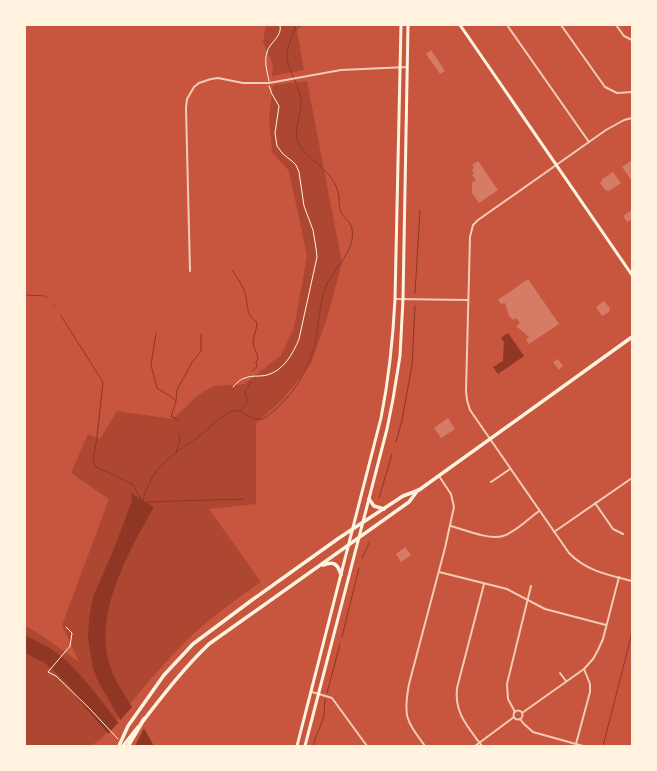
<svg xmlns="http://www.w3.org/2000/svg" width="657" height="771" font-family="'Fira Sans Condensed',sans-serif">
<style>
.green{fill:#ae4732}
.water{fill:#8f3625}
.pier{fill:#c8553d}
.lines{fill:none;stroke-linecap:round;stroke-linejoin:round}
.stream{stroke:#8f3625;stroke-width:1}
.building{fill:#d67c66}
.path{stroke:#fff3e0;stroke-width:1}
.minor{stroke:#f1ccb7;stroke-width:2}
.secondary{stroke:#fff3e0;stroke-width:3}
.primary{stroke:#fff3e0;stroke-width:3.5}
.motorway{stroke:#fff3e0;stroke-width:4}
</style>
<rect width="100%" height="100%" fill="#c8553d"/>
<g class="green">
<polygon points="266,25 296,25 304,70 272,76 273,65 263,42"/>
<path d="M307,81L342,263L328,315L311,364L282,400L256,423V504L209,509L261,582C234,601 207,620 184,643C154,673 128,707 101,739L91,746H25V626L38,633L79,662L62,625L109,499L71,473L88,434L100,439L117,411L173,419L198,395L214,386L245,384L281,355L294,328L307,256L289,171L272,152L269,116L273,85Z"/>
</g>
<g class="water">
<polygon points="508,333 524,356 498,374 493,367 503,361 504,342 501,338"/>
<path d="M131,493L154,507C129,551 91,617 111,669C114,679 121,689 127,699C136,714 145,730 154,746H119L76,697L70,687L54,671L45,663L25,653V636C63,650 80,674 104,704C111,713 118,724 126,730L99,683L93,669L88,638L89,619L93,597L115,546L132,501Z"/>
</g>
<polygon class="pier" points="133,706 145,726 135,746 116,746 107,735"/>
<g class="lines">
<g class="stream">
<polyline points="294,30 302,25"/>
<path d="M232,270C236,276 241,283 244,290C249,302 244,314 257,322C257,329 254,335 253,342C253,347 257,352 258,358L256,363L257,366L253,371"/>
<polyline points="415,293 420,210"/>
<polyline points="25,295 45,296 47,298"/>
<polyline points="53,305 54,306"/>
<polyline points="61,316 103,382 97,437 93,460 96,467 132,484 141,499"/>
<polyline points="156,333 151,365 157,388 170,396 176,401 171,417 176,418 179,421"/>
<polyline points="176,401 177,390 191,364 201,351 201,334"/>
<path d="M240,411L248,402C242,388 246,392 251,381"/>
<polyline points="396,442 402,420 412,365 415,306"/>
<polyline points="176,452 180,440 179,434"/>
<polyline points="379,498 392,454"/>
<path d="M143,500C153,463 174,455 202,434C213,426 224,412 237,410L254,419H263C289,402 308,373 315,343C319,324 319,304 326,286C334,268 356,251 352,229C350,219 344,220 341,212C339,207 339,202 339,197C338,189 334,181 329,175C321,165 303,154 298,142C293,131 302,113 301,100C299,85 288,70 287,57C287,46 293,35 296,25"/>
<polyline points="147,502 244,499"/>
<polyline points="362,558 369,543"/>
<polyline points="342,637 359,568"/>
<polyline points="327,693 340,644"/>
<path d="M313,746C315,737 319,730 322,722C325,716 324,707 325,699"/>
<polyline points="603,746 632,633"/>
</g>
</g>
<g class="building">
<polygon points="431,50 445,71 440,74 426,54"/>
<polygon points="632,160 632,181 622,167"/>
<polygon points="478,161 498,190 479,203 472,193 472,183 476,180 472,175 474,173 472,170 474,168 472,165"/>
<polygon points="613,172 621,183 609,191 608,190 606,191 600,183 602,181 601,180"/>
<polygon points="632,210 632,219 627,222 623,216"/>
<polygon points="528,279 559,324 529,344 526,340 529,337 516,326 520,323 516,318 513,320 509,316 505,303 501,304 498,300"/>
<polygon points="604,301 610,308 609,312 602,316 596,307"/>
<polygon points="558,359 563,366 559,370 553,362"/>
<polygon points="448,418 455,429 441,438 434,428"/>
<polygon points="405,547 411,555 401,562 396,554"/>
</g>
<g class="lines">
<g class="path">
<path d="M269,81C267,71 264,62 267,52C270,42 283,36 280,25"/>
<path d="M233,387C236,384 240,379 245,378C252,375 259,377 267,375C283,371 293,354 299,339L317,257L316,248L313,230L304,206L299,172L296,165L293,162L283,154L277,146L275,133L279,106L272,94L269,86"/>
<polyline points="66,627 72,633 70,646 48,672 56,676 89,708 118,739"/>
</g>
<g class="minor">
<polyline points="507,25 589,142"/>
<polyline points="561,25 605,87 617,93 632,92"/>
<polyline points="616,25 624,36 632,40"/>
<path d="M632,118L624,120L606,130L478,220L473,225L470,237L466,391L467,400L470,410L569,553C586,571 609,575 632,581"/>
<polyline points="190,271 186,108 187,99 194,87 199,83 211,79 218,78 243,83 269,83 341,70 407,67"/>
<polyline points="395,299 468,300"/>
<polyline points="491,482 510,469"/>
<polyline points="595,503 613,529 623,534"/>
<path d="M451,526C465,530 489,540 503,536C516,532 528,519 539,511"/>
<polyline points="554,532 632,478"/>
<polyline points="439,572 507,589 545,609 606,625"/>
<polyline points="560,673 566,681"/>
<polyline points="312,692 332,698 367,746"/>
<circle cx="518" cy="715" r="4.5"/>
<polyline points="515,712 508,699 507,684 531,586"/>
<polyline points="522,713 584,669 593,659 598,650 603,639 619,577"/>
<polyline points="520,719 524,724 533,732 583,746"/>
<polyline points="576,744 590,692 590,684 584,669"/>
<path d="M425,746C406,720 403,717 409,684L445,548L454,507L451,494L439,476"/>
<polyline points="475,746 514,717"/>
<path d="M482,746C468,727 454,713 457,688L484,584"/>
</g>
<g class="secondary">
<polyline points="460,25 632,275"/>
<path d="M297,746L381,418C389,378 393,339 395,299L401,25"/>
<polyline points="305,746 387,429 393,399 400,356 403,299 408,25"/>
</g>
<g class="primary">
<polyline points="369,499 374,506 384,509"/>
<path d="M323,565C334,561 338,564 341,575"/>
<path d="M143,721C164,694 184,668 209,644L409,502L418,490"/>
<polyline points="119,746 128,726 164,675 193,644 252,600 339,538 403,496 419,490 632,337"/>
<polyline points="123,746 138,727"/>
</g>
<polyline class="motorway" points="128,746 144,719"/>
</g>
<rect width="657" height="771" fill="none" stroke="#fff3e0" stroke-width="52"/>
</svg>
